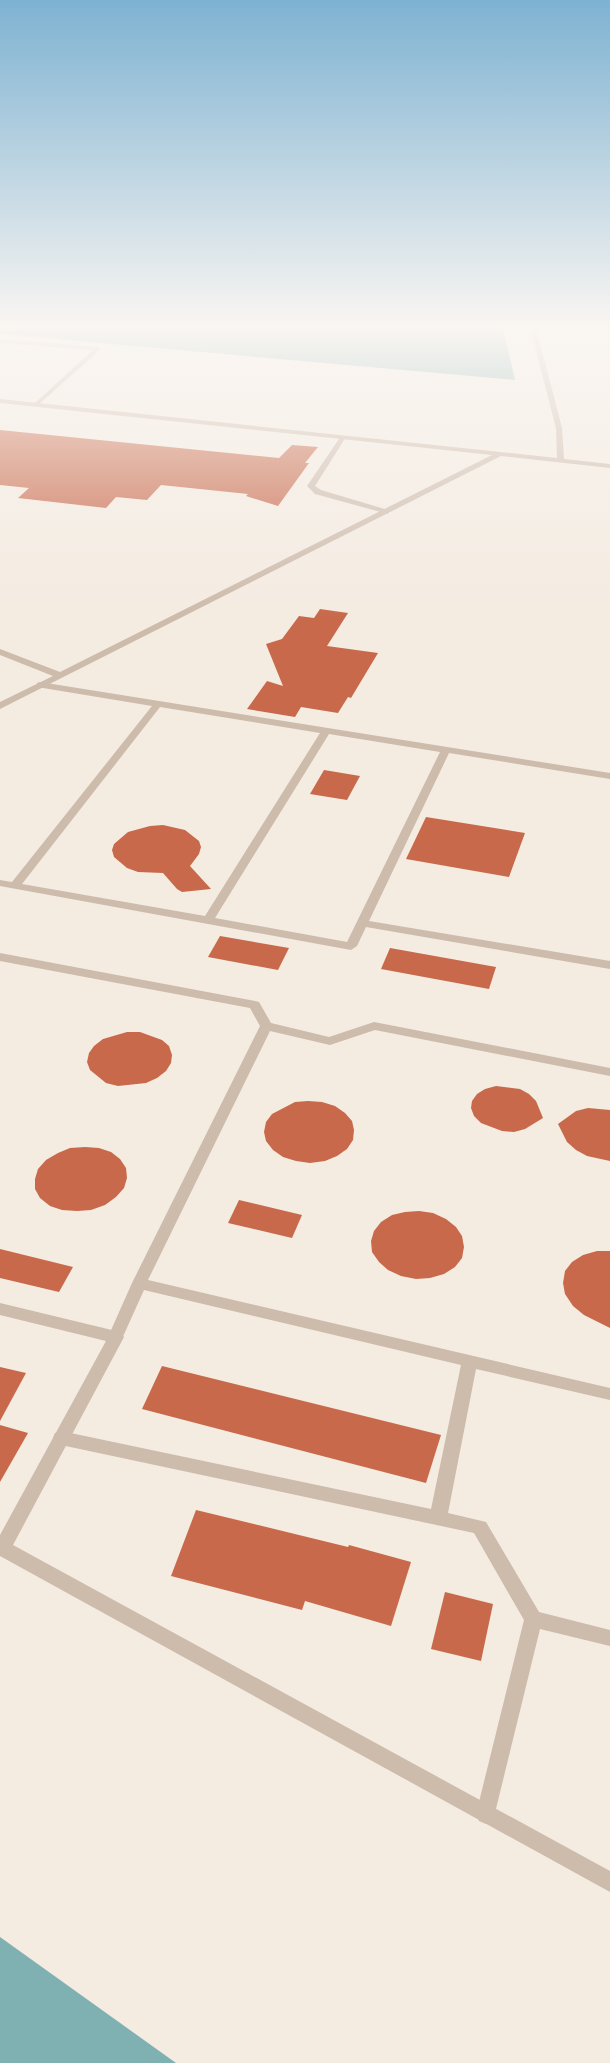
<svg xmlns="http://www.w3.org/2000/svg" width="610" height="2063" font-family="'Work Sans',sans-serif">
<style>
.water{fill:#7fb0b2}
.building{fill:#c8694b}
.lines{fill:none;stroke-linecap:round;stroke-linejoin:round}
.lane{fill:#cdbbac;fill-rule:evenodd}
.street{fill:#cdbbac;fill-rule:evenodd}
</style>
<rect width="100%" height="100%" fill="#f4ebe1"/>
<g class="water">
<polygon points="0,328 503,328 515,380 0,334"/>
<polygon points="0,1937 176,2063 0,2063"/>
</g>
<g class="building">
<polygon points="0,430 279,458 292,445 318,447 305,463 309,463 278,506 246,496 248,494 161,485 147,500 116,497 106,508 18,498 29,488 0,485"/>
<polygon points="320,609 348,613 327,646 378,653 351,698 348,697 338,713 301,707 295,717 247,709 267,681 283,686 266,644 282,639 299,616 314,618"/>
<polygon points="324,770 360,776 347,800 310,794"/>
<polygon points="426,817 525,833 509,877 406,859"/>
<polygon points="163,825 185,830 199,841 201,847 199,854 190,866 211,889 182,892 177,889 163,873 138,872 127,868 114,857 112,850 114,844 128,832 150,826"/>
<polygon points="220,936 289,948 278,970 208,957"/>
<polygon points="390,948 496,967 489,989 381,969"/>
<polygon points="127,1032 140,1032 162,1040 169,1046 172,1055 171,1063 166,1071 157,1078 146,1083 118,1086 106,1083 90,1070 87,1062 89,1053 94,1046 103,1039"/>
<polygon points="496,1086 520,1089 529,1094 536,1101 543,1118 525,1129 514,1132 502,1131 481,1123 474,1116 471,1108 472,1101 477,1094 485,1089"/>
<polygon points="308,1101 322,1102 335,1106 345,1113 352,1121 354,1130 353,1140 347,1149 337,1156 325,1161 310,1163 296,1161 283,1157 273,1150 266,1141 264,1132 266,1122 272,1114 295,1102"/>
<polygon points="588,1108 610,1110 610,1161 587,1156 576,1150 567,1142 558,1124 576,1111"/>
<polygon points="85,1147 99,1148 111,1152 120,1159 126,1168 127,1178 124,1188 116,1197 105,1205 91,1210 77,1211 62,1210 50,1206 40,1198 35,1189 35,1179 38,1169 46,1160 58,1153 70,1148"/>
<polygon points="239,1200 302,1215 292,1238 228,1223"/>
<polygon points="419,1211 433,1213 446,1219 456,1227 462,1236 464,1247 462,1258 455,1267 444,1274 430,1278 416,1279 401,1276 388,1270 379,1262 372,1252 371,1241 374,1231 381,1222 392,1215 405,1212"/>
<polygon points="0,1249 73,1267 59,1292 0,1278"/>
<polygon points="597,1251 610,1251 610,1328 584,1315 573,1306 565,1294 563,1283 565,1271 572,1262 583,1255"/>
<polygon points="162,1366 441,1435 426,1483 142,1409"/>
<polygon points="0,1367 26,1373 0,1421"/>
<polygon points="0,1425 28,1433 0,1482"/>
<polygon points="196,1510 348,1547 349,1545 411,1562 391,1626 305,1601 302,1610 171,1576"/>
<polygon points="445,1592 493,1604 481,1661 431,1649"/>
</g>
<g class="lines">
<g class="lane">
<polygon points="0,339 98,347 101,349 37,406 34,404 35,403 93,350 0,343"/>
<polygon points="341,436 346,437 315,486 321,490 388,510 388,514 315,494 307,486"/>
<path d="M40,682L610,773V779L449,753L369,921L610,961V969L366,927L357,946L351,950L0,886V880L12,882L152,706L37,687V683ZM160,707L320,733L205,916L22,884ZM329,734L440,752L347,942L215,918Z"/>
<polygon points="0,953 255,1001 259,1002 271,1023 329,1037 374,1022 610,1068 610,1076 375,1030 330,1045 270,1031 148,1280 610,1388 610,1400 476,1369 448,1513 486,1522 539,1612 610,1630 610,1646 540,1629 493,1821 486,1824 479,1821 476,1814 524,1620 474,1533 61,1445 55,1443 53,1438 55,1433 61,1431 431,1509 461,1365 144,1290 121,1341 116,1343 111,1341 108,1337 132,1283 260,1026 250,1008 0,961"/>
</g>
<g class="street">
<polygon points="530,328 536,328 562,428 564,459 610,464 610,468 501,456 0,709 0,702 53,676 0,655 0,649 60,672 492,455 0,403 0,399 557,458 556,428"/>
<polygon points="0,1303 116,1331 121,1333 124,1337 13,1545 610,1871 610,1892 0,1556 0,1535 106,1341 0,1315"/>
</g>
</g>
<linearGradient id="sky" x2="0" y2="1"><stop stop-color="#7eb2d2"/><stop offset="0.53" stop-color="#faf6f2"/><stop offset="1" stop-color="#faf6f2" stop-opacity="0"/></linearGradient>
<rect width="610" height="617" fill="url(#sky)"/>
</svg>
